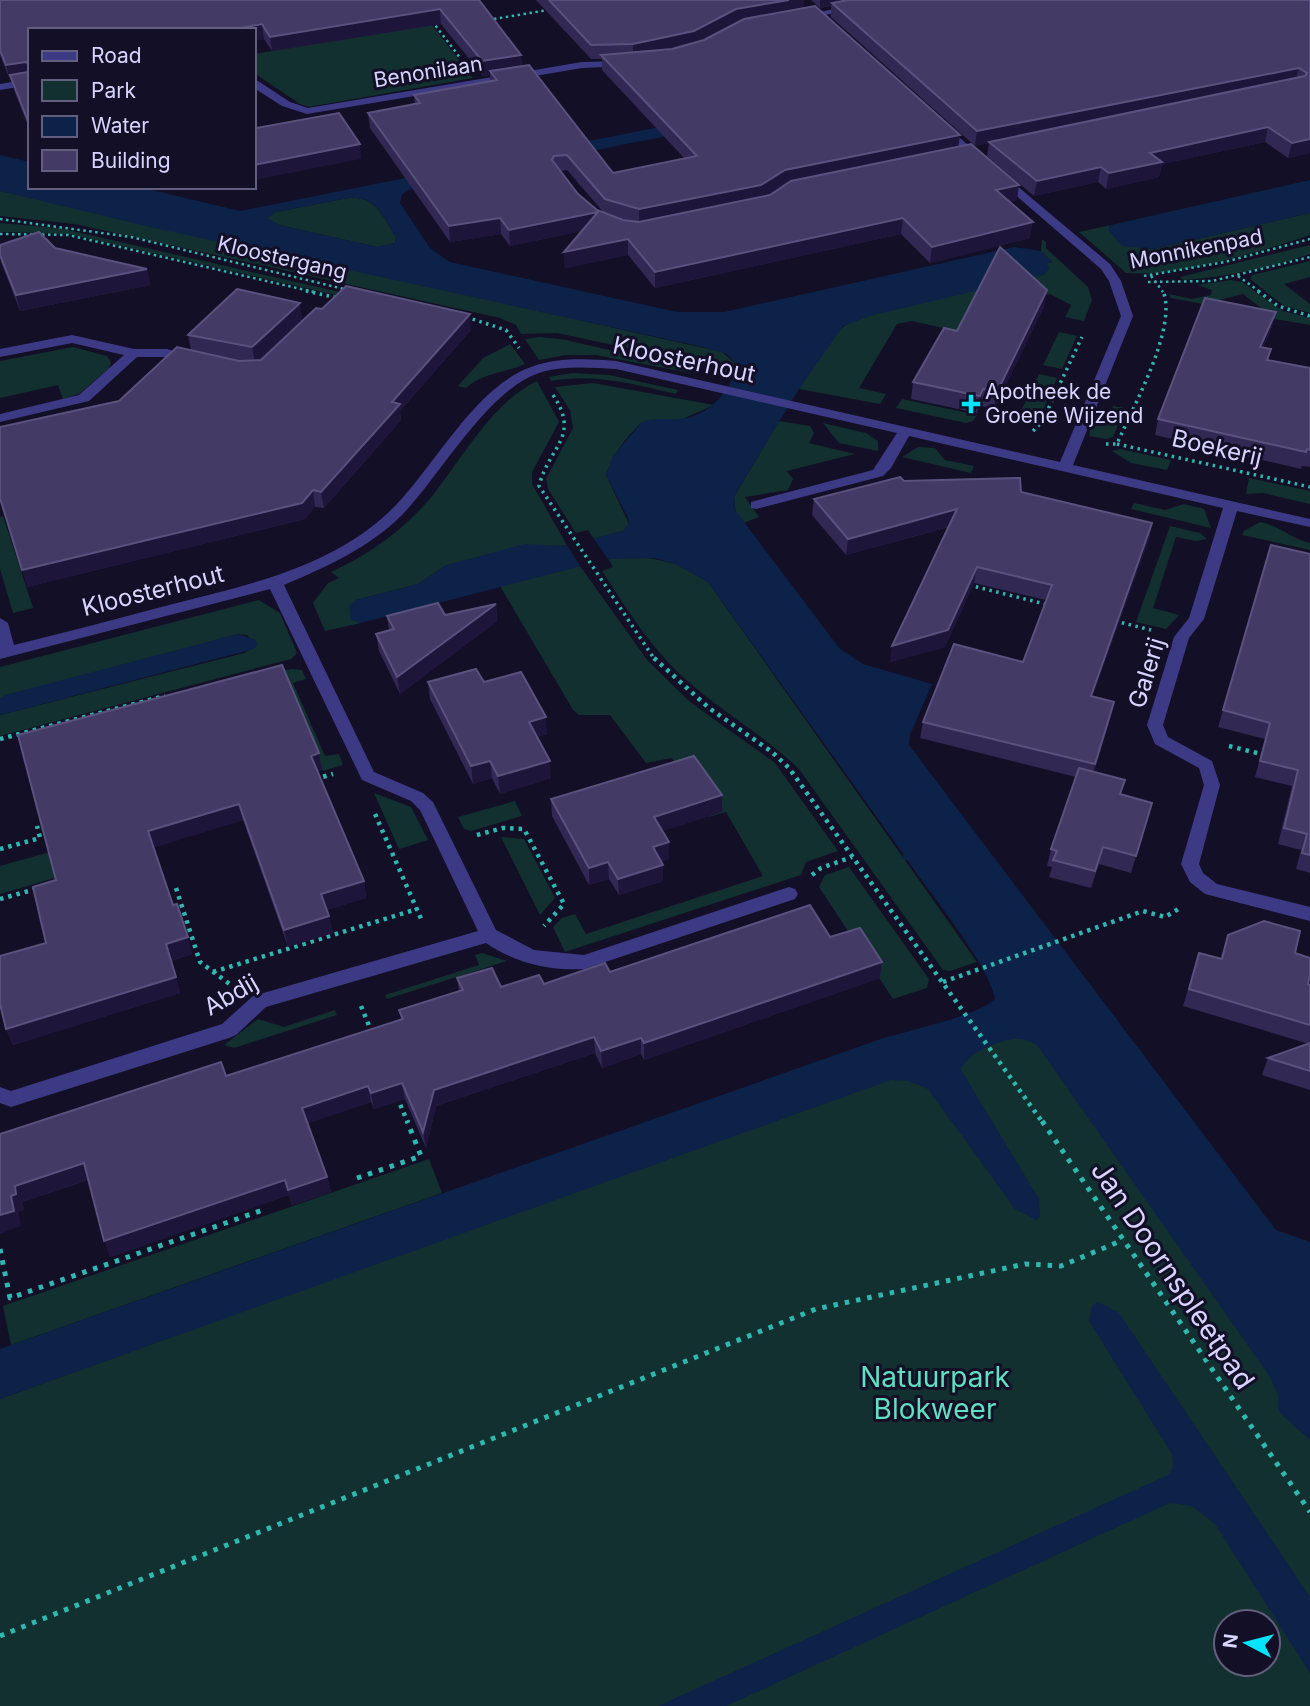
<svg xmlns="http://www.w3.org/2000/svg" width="1310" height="1706" font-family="Inter,sans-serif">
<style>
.green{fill:#12302f;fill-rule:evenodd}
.water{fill:#0c2248;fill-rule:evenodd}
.pier{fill:#130f26}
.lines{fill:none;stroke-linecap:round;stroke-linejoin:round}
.path-far3{stroke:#2fb8b0;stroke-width:2.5;stroke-dasharray:2.5 3.5;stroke-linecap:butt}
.path-far2{stroke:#2fb8b0;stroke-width:3.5;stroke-dasharray:2.5 4.5;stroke-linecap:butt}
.path-far1{stroke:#2fb8b0;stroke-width:4.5;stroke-dasharray:3.5 5;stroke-linecap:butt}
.path{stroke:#2fb8b0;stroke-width:5;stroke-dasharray:4.5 7;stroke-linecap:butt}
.minor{fill:#3d3a85;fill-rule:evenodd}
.wall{fill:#312854;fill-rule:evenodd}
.shaded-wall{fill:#1d163a}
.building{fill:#433a66;stroke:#5a527e;stroke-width:2}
.poi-dot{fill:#00e5ff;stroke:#130f26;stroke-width:2.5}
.labels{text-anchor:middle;stroke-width:6;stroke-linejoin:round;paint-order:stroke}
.far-street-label{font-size:21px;fill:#d9d4ff;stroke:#130f26}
.far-poi-label{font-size:21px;fill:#d9d4ff;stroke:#130f26;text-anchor:start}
.street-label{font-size:24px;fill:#d9d4ff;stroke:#130f26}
.near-street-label{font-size:28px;fill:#d9d4ff;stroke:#130f26}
.near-park-label{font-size:28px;fill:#5fe0c0;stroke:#130f26}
</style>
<rect width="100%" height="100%" fill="#130f26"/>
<g class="green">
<polygon points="432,25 473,78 309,107 300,104 254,73 254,54"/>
<polygon points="0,191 722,352 737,365 734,375 697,363 557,333 521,334 516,325 500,318 75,224 0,216"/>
<path d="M348,198C376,195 383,217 396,237L395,243L377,247L279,225L266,218L276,212Z"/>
<path d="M1310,213V235C1263,251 1174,278 1126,273L1079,232L1111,225L1109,227L1127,245L1154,249Z"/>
<polygon points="0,223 59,228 344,293 340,296 69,234 0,232"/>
<polygon points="1042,239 1046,242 1046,248 1088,287 1092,300 1084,321 1065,317 1071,305 1050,294 1022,300 961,332 912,321 897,324 859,388 886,394 880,404 799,389 838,331 851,321 1052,262 1041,251"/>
<path d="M1310,245V254C1270,268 1225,277 1183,280L1180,277Z"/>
<polygon points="1310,261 1310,277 1284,284 1310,304 1310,313 1284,306 1250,279 1252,275"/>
<polygon points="1231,280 1242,282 1283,311 1310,318 1310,325 1275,319 1243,294 1203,304 1171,298 1169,294 1192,299 1211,295 1212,290 1197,285"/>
<polygon points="1059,332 1077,336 1062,369 1043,365"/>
<polygon points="539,337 561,339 693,369 690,373 596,355 566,355 539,360 525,339"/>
<path d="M510,344L525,364C502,374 485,372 466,388L458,386L483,358Z"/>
<polygon points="73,347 107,356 111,362 109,368 79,394 63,399 58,385 0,398 0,361"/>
<path d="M572,373L609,375L678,390L676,394C633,384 594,373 551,381L549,377Z"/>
<polygon points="1039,374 1057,378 1041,414 1030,417 1019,415"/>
<path d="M537,381L559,422L532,472V484L567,545L447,565L418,584L356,600L353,620L361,623L325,631L313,603L328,583L339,578L331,572C370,554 405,529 433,495C462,458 494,401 537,381Z"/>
<path d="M593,383L714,405L683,419L642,422C626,438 613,453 606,475L629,524L623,531L594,539L588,530L576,533L548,489L546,479L573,428L570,410L555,387Z"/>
<polygon points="902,399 977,415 973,421 966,423 896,408"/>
<polygon points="1113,406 1125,408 1113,437 1106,439 1089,436 1091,427 1106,423"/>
<polygon points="779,421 810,426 814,433 809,443 855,454 787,471 793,479 788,490 745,497 759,517 743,523 736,515 734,497"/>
<polygon points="823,423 866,433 878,441 878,451 839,443"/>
<polygon points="918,447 935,448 945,460 974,466 971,473 902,457"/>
<polygon points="1120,449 1171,460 1167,470 1131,463 1112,451"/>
<polygon points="1249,478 1310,491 1310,504 1263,493 1246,494"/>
<polygon points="1134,503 1165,510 1184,504 1204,509 1211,528 1131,509"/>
<polygon points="3,516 33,608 13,613 0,569 0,517"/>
<path d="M1260,522C1281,526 1291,539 1310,543V550L1242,535L1244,531Z"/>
<polygon points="1170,526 1200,533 1207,539 1196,541 1176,537 1153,608 1179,615 1166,629 1136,622"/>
<path d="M640,556L676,564L708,582L977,962L950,971L943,970L799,769C764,735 720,711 684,678C650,647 627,609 602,571L613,567L608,559Z"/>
<polygon points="580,566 648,661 690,702 775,763 838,851 806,862 801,875 565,952 553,927 562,918 575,914 586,934 763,876 726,812 709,817 672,758 646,763 610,715 579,715 573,710 500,586"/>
<polygon points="259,600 280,613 297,653 291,659 0,736 0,715 244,653 256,646 247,635 238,634 0,698 0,667"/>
<polygon points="292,669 302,670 306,679 293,683 325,756 339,754 343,765 323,771 281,671"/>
<polygon points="374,793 411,807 428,840 399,849"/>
<polygon points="515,801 522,816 471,831 464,829 458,817"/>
<polygon points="501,837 524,839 555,898 540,915"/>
<polygon points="89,841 96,866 0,894 0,866"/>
<polygon points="849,867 929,979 927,988 893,999 819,887 825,875"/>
<polygon points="482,953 507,961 387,999 385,995 479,965 475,955"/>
<polygon points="335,1010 337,1015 234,1048 224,1045 258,1019 284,1027"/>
<path d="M1046,1021L1310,1371V1706H0V1399ZM1226,1622H1268V1664H1226Z"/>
<polygon points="429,1159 442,1193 11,1345 3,1306"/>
</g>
<g class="water">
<path d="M854,88L864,97L419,185L402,194L400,203L430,248L450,262L677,312H724L1014,247L1041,251L1053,262L1047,263L1049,269L1044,275L873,315L843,326L799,389L754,463L734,497L735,510L840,649L863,664L932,684L910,735L909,745L1276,1230L1310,1242V1440L1281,1414L1278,1408V1395L1270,1377L1037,1045C1029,1041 1023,1038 1014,1039C999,1040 964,1055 961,1070L1039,1199L1040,1217L1036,1220L1015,1209L928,1089L908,1081L891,1080L0,1399V1349L881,1039C902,1032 986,1014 995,998C988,964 930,893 908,861L900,858L904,855L708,582L676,564L653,558L608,559L361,623L351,620L349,606L356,600L418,584L447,565L525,544L563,546L623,531L629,524L628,518L606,475L613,456L642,422C655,417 667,420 680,419C709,416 730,392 737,365L727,354L703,347L150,227L0,191V155L30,162V187H139L240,211ZM348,198C376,195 383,216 396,237L395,243L377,247L279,225L267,218L276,212Z"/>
<polygon points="1310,180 1310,213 1154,249 1122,246 1108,230 1111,225"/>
<polygon points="238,634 256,640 257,644 254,649 0,715 0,698 5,695"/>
<polygon points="1098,1302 1119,1313 1310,1597 1310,1673 1215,1524 1192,1506 1170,1503 726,1706 658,1706 1168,1475 1173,1467 1172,1454 1089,1321 1092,1306"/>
</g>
<polygon class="pier" points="592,536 610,562 582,569 565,542"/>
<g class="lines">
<g class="path-far3">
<polyline points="488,20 548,10"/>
<polyline points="432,21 461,59"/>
<polyline points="0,219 131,237 348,290"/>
<polyline points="0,234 68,235 314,292"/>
<polyline points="1144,276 1225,262 1310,239"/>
<polyline points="1151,276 1163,292"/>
<polyline points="1238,276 1260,292"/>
<polyline points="1148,282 1212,281 1310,257"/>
</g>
<g class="path-far2">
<polyline points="306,291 338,298"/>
<polyline points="1258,291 1278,306 1310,316"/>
<polyline points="466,317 506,330 519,348"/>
<path d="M553,395C581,437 549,446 539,486L655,660"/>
<polyline points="1033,431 1042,422 1082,337"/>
<path d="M1106,444H1117C1132,408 1178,328 1163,291"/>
<polyline points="1117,444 1310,487"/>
<polyline points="969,585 1049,605"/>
<polyline points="1115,621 1151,630"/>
</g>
<g class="path-far1">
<polyline points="654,658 709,708 772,752 789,768 1043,1123"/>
<polyline points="0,739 165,696"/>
<polyline points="1229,746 1265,755"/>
<polyline points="315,779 333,774"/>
<polyline points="375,814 422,921"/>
<polyline points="477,835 503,828 524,829 564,904 544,926"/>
<polyline points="0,849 40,838 37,826"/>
<polyline points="812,875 821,868 852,857"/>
<polyline points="176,888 200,962 231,985"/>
<polyline points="0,899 36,889"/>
<polyline points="213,972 417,909"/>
<polyline points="943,982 1143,911 1165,917 1182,907"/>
<polyline points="361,1006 372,1033"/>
<polyline points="397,1097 408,1123"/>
</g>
<g class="path">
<polyline points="1042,1121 1310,1512"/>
<polyline points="357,1178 421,1156 407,1121"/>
<polyline points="0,1249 10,1298 263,1210"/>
<polyline points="0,1636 816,1309 1025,1264 1061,1266 1123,1240"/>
</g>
<g class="minor">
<polygon points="878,0 900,0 800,20 795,17"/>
<polygon points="623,61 627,62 627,66 582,68 307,114 282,106 254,88 254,80 258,81 290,102 308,108 582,62"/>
<polygon points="30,79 30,85 0,90 0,84"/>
<path d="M942,123L1110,264L1121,281L1133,316L1073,465L1310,519V527L1237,511L1204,619L1189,638L1163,725L1168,737L1212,761L1220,785L1199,864L1203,873L1217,884L1310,907V921L1205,894L1190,882L1181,864L1204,785L1199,768L1155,744L1147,725L1174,637L1189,618L1223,508L909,436L891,468L883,476L756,509L751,508V502L873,470L897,433L616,369C591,368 566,365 542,372C488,388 441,475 402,515C369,548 326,567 284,585L374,772L423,793L433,802L496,930L534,950L584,955L789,887L795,889L798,894L795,899L584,969C550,971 515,963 486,943L266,1007L236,1035L229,1038L11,1107L0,1103V1087L11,1091L222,1024L253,996L478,931L420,810L411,801L362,780L270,589L0,659V618L8,623L14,645C66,632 117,619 169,605C247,585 331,568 391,510C434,468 474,387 531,367C559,357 588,359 616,361L1060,462L1121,316L1109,281L1101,269L938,128L936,126Z"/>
<polygon points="72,335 134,349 167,349 199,359 192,363 167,357 137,357 89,401 0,422 0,414 79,395 124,355 72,343 0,357 0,349"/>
</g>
</g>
<g class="wall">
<path d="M0,0H479L521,55L522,66L613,173L684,158L602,70V59H591L536,0H804V8L959,147L1017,200L1010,202L1030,238L930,263L901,234L655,288L628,255L565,268L564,252L582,231L510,246L501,234L450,242L370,128L368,113L415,104L414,95L490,81V75L483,76L441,24L272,51L264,39L254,41V30H30V131L14,90L11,80H10L0,55ZM567,170L604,213L597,210L578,194L561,171Z"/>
<polygon points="811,0 1310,0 1310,153 1288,158 1265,142 1162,164 1159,177 1106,189 1098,182 1034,196 987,156 989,143 975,146 831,17 831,6 820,8"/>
<polygon points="0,245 55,248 151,285 20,311 1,262"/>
<polygon points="1044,307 994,409 981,406 977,413 911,399 913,382 957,331"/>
<polygon points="1276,312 1271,329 1263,348 1268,360 1310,368 1310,467 1302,466 1301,469 1155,435 1158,419"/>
<polygon points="302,320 259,360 471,330 400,411 401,420 324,508 315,507 305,519 27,587 119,401 191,350 188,335"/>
<polygon points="904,481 1021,492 1152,523 1149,539 1092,697 1110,719 1094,772 1121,795 1152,803 1131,873 1099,864 1091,888 1049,877 1052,867 1047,866 1051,849 1076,777 920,738 923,722 1023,662 1046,600 974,583 945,647 890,662 949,527 846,555 812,515 814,499"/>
<polygon points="1271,545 1310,554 1310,873 1296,869 1301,850 1278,844 1292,786 1255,777 1265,739 1218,727"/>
<polygon points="496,604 497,621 400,694 379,651 376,634 389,630 387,616 445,615"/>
<polygon points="428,682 484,682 547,734 537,737 551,778 500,794 492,778 473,784 430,699"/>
<polygon points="319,753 322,770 317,771 364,881 366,898 327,910 333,933 288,947 243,820 154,847 173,905 192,954 171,961 180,993 13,1045 6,1029 46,943 56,880"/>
<polygon points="551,799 722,812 662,831 669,859 662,861 663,881 619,895 609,879 589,885 552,816"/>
<polygon points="1228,935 1295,953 1308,984 1310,985 1310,1090 1262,1075 1268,1058 1309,1044 1183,1006 1199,953 1220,959"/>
<polygon points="830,937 882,962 880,978 644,1060 641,1054 602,1068 595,1053 436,1106 426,1148 405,1099 374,1109 371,1102 308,1123 327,1177 331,1192 292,1205 289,1195 110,1257 88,1180 22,1202 24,1210 18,1211 21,1226 0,1134 226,1076 401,1019 399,1010 459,992 457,978 501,987 544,984 610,972"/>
</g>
<g class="shaded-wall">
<polygon points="789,0 804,0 804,11 694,46 633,58 633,44 736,9"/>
<polygon points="820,0 864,0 832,3 831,6 820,8"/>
<polygon points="440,9 441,24 272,51 270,37"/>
<polygon points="262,24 264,39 254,41 254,30 230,30"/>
<polygon points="521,55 522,69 490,71 490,75 483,76 482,61"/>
<polygon points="26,62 30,76 10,80 6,65"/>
<polygon points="1299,68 1295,82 989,142 989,143 975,146 977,131"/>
<polygon points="1268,127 1265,142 1162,164 1159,177 1106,189 1109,173 1150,153"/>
<polygon points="960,135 958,150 784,185 760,201 639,224 639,209 785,170"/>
<polygon points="1310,139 1310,153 1288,158 1292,143"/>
<polygon points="360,144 361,159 254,180 254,165"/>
<polygon points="1101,167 1098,182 1034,196 1037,181"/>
<polygon points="1019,185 1017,200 994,205 996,190"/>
<polygon points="598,212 598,228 510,246 509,230"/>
<polygon points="500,218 501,234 450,242 449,226"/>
<polygon points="903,218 901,234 655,288 655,272"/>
<polygon points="1033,222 1030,238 930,263 932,247"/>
<polygon points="628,239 628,255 565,268 564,252"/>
<polygon points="147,269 151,285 20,311 16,295"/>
<polygon points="1047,290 1044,307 994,409 997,392"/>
<polygon points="300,303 302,320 255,363 252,347"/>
<polygon points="1276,312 1271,329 1256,364 1260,347"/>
<polygon points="470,314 471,330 400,411 401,420 324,508 321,492 392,402"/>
<polygon points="983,389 981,406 977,413 980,396"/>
<polygon points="313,490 315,507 305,519 27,587 22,570"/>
<polygon points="957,509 955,525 846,555 848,539"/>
<polygon points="1152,523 1149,539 1087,712 1091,696"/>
<polygon points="977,567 974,583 945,647 890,662 892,646"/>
<polygon points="496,604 497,621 400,694 397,677"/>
<polygon points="1114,702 1110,719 1091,780 1095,764"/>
<polygon points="546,717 547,734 530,739 529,722"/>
<polygon points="319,753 322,770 314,772 311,756"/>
<polygon points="490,761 492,778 473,784 471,766"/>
<polygon points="550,761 551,778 500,794 498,776"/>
<polygon points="722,795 722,812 654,834 654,817"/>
<polygon points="239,804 243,820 153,848 148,831"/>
<polygon points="669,842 669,859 654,864 653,847"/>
<polygon points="608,862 609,879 589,885 589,868"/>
<polygon points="663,865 663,881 619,895 618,879"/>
<polygon points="364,881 366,898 324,911 321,894"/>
<polygon points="329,916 333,933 288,947 284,930"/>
<polygon points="188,937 192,954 170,961 166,944"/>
<polygon points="882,962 880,978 644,1060 644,1043"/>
<polygon points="176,977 180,993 13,1045 6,1029"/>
<polygon points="594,1037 595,1053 436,1106 426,1148 423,1132 434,1090"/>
<polygon points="641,1038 641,1054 602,1068 601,1051"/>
<polygon points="402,1083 405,1099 374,1109 371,1093"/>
<polygon points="368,1086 371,1102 306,1124 302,1108"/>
<polygon points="84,1163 90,1179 22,1202 24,1210 18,1211 21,1226 0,1234 0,1215 15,1186"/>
<polygon points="327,1177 331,1192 292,1205 288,1190"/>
<polygon points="285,1180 289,1195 110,1257 104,1241"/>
</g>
<g class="building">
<polygon points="0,0 479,0 521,55 482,61 440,9 270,37 262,24 230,30 30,30 30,126 10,75 28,72 29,64 26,62 6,65 0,50"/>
<polygon points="549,0 789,0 736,9 694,31 633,44 591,45"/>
<polygon points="848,0 1310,0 1310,139 1292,143 1268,127 1150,153 1162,162 1109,173 1101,167 1037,181 989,142 1305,76 1307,73 1299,68 977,131 832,3"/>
<polygon points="815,6 960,135 785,170 761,185 639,209 605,199 567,155 554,156 552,160 578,194 597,210 623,220 639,222 770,195 791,181 971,144 1019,185 996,190 1033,222 932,247 903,218 655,272 628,239 564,252 598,212 509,230 500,218 449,226 368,113 420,103 414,95 497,80 490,71 529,65 613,173 697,156 601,55 672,49 704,40 744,19"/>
<polygon points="339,113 360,144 254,165 254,141 256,128"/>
<polygon points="39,232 55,248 147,269 16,295 0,255 0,245"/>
<polygon points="1000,247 1047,290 997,392 983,389 980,396 913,382 944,328 957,331"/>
<polygon points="346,286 470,314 392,402 400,404 321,492 313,490 302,503 22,570 0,498 0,427 119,401 177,347 239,361 261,360 316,308 322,309"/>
<polygon points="237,289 300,303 252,347 188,335"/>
<polygon points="1205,298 1276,312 1260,347 1271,349 1267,360 1310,368 1310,450 1307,449 1306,452 1158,419"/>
<polygon points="900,477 904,481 1020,478 1021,492 1152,523 1091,696 1114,702 1095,764 923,722 954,644 1023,662 1052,585 977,567 948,630 892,646 957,509 848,539 814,499"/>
<polygon points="1271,545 1310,554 1310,855 1302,853 1307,834 1284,828 1298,770 1260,761 1270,723 1223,710"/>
<polygon points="438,603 445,615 496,604 397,677 376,634 394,629 387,616"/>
<polygon points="282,665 319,753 311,756 364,881 321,894 329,916 284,930 239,804 148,831 173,905 177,904 188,937 166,944 176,977 6,1029 0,1004 0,956 46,943 33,887 56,880 18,735"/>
<polygon points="476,669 484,682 521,672 546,717 529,722 550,761 498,776 490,761 471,766 428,682"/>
<polygon points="694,756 722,795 654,817 669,842 653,847 663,865 618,879 608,862 589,868 551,799"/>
<polygon points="1079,768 1125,780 1120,794 1152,803 1136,856 1103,847 1095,871 1053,860 1057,851 1051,849"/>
<polygon points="810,905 830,937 860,928 882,962 644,1043 641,1038 601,1051 594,1037 434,1090 423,1132 402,1083 371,1093 368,1086 302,1108 327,1177 288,1190 285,1180 104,1241 84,1163 15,1186 16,1194 11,1196 14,1211 0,1215 0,1134 221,1062 226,1076 403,1019 399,1010 463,990 457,978 492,968 501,987 539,975 544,984 605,963 610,972"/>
<polygon points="1264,921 1300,931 1295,953 1310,958 1310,975 1308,984 1310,985 1310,1025 1189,989 1199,953 1222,959 1228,935"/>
<polygon points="1310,1043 1310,1071 1268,1058"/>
</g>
<path class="poi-dot" d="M967.5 393.5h7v7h7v7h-7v7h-7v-7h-7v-7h7z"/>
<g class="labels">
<g class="far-street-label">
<text transform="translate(428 72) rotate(-9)" y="7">Benonilaan</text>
<text transform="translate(1196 249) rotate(-11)" y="7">Monnikenpad</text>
<text transform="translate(282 258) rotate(13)" y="7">Kloostergang</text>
</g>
<g class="far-poi-label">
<text x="985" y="399">Apotheek de<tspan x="985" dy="24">Groene Wijzend</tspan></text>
</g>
<g class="street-label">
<text transform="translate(684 360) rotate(12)" y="8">Kloosterhout</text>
<text transform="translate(1217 448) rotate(13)" y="8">Boekerij</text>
<text transform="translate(153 591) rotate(-14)" y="8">Kloosterhout</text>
<text transform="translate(1147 673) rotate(-73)" y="8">Galerij</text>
<text transform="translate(231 995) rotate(-30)" y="8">Abdij</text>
</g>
<g class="near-street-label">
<text transform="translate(1173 1275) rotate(56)" y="10">Jan Doornspleetpad</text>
</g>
<g class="near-park-label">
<text x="935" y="1387">Natuurpark<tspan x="935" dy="32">Blokweer</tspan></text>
</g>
</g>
<rect x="28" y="28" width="228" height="161" fill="#130f26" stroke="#625e7d" stroke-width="2"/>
<rect x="42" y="51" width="35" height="10" fill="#3d3a85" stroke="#625e7d" stroke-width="2"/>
<text x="91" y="63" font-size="21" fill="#d9d4ff">Road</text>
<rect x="42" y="80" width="35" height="21" fill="#12302f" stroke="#625e7d" stroke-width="2"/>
<text x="91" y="98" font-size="21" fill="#d9d4ff">Park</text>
<rect x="42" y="116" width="35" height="21" fill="#0c2248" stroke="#625e7d" stroke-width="2"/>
<text x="91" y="133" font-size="21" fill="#d9d4ff">Water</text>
<rect x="42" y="150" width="35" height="21" fill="#433a66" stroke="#625e7d" stroke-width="2"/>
<text x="91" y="168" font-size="21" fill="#d9d4ff">Building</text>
<g transform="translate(1247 1643) rotate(277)"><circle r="33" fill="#130f26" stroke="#625e7d" stroke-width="2"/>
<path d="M0-5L12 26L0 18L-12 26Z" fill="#00e5ff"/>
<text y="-10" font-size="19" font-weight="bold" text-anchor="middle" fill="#d9d4ff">N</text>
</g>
</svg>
